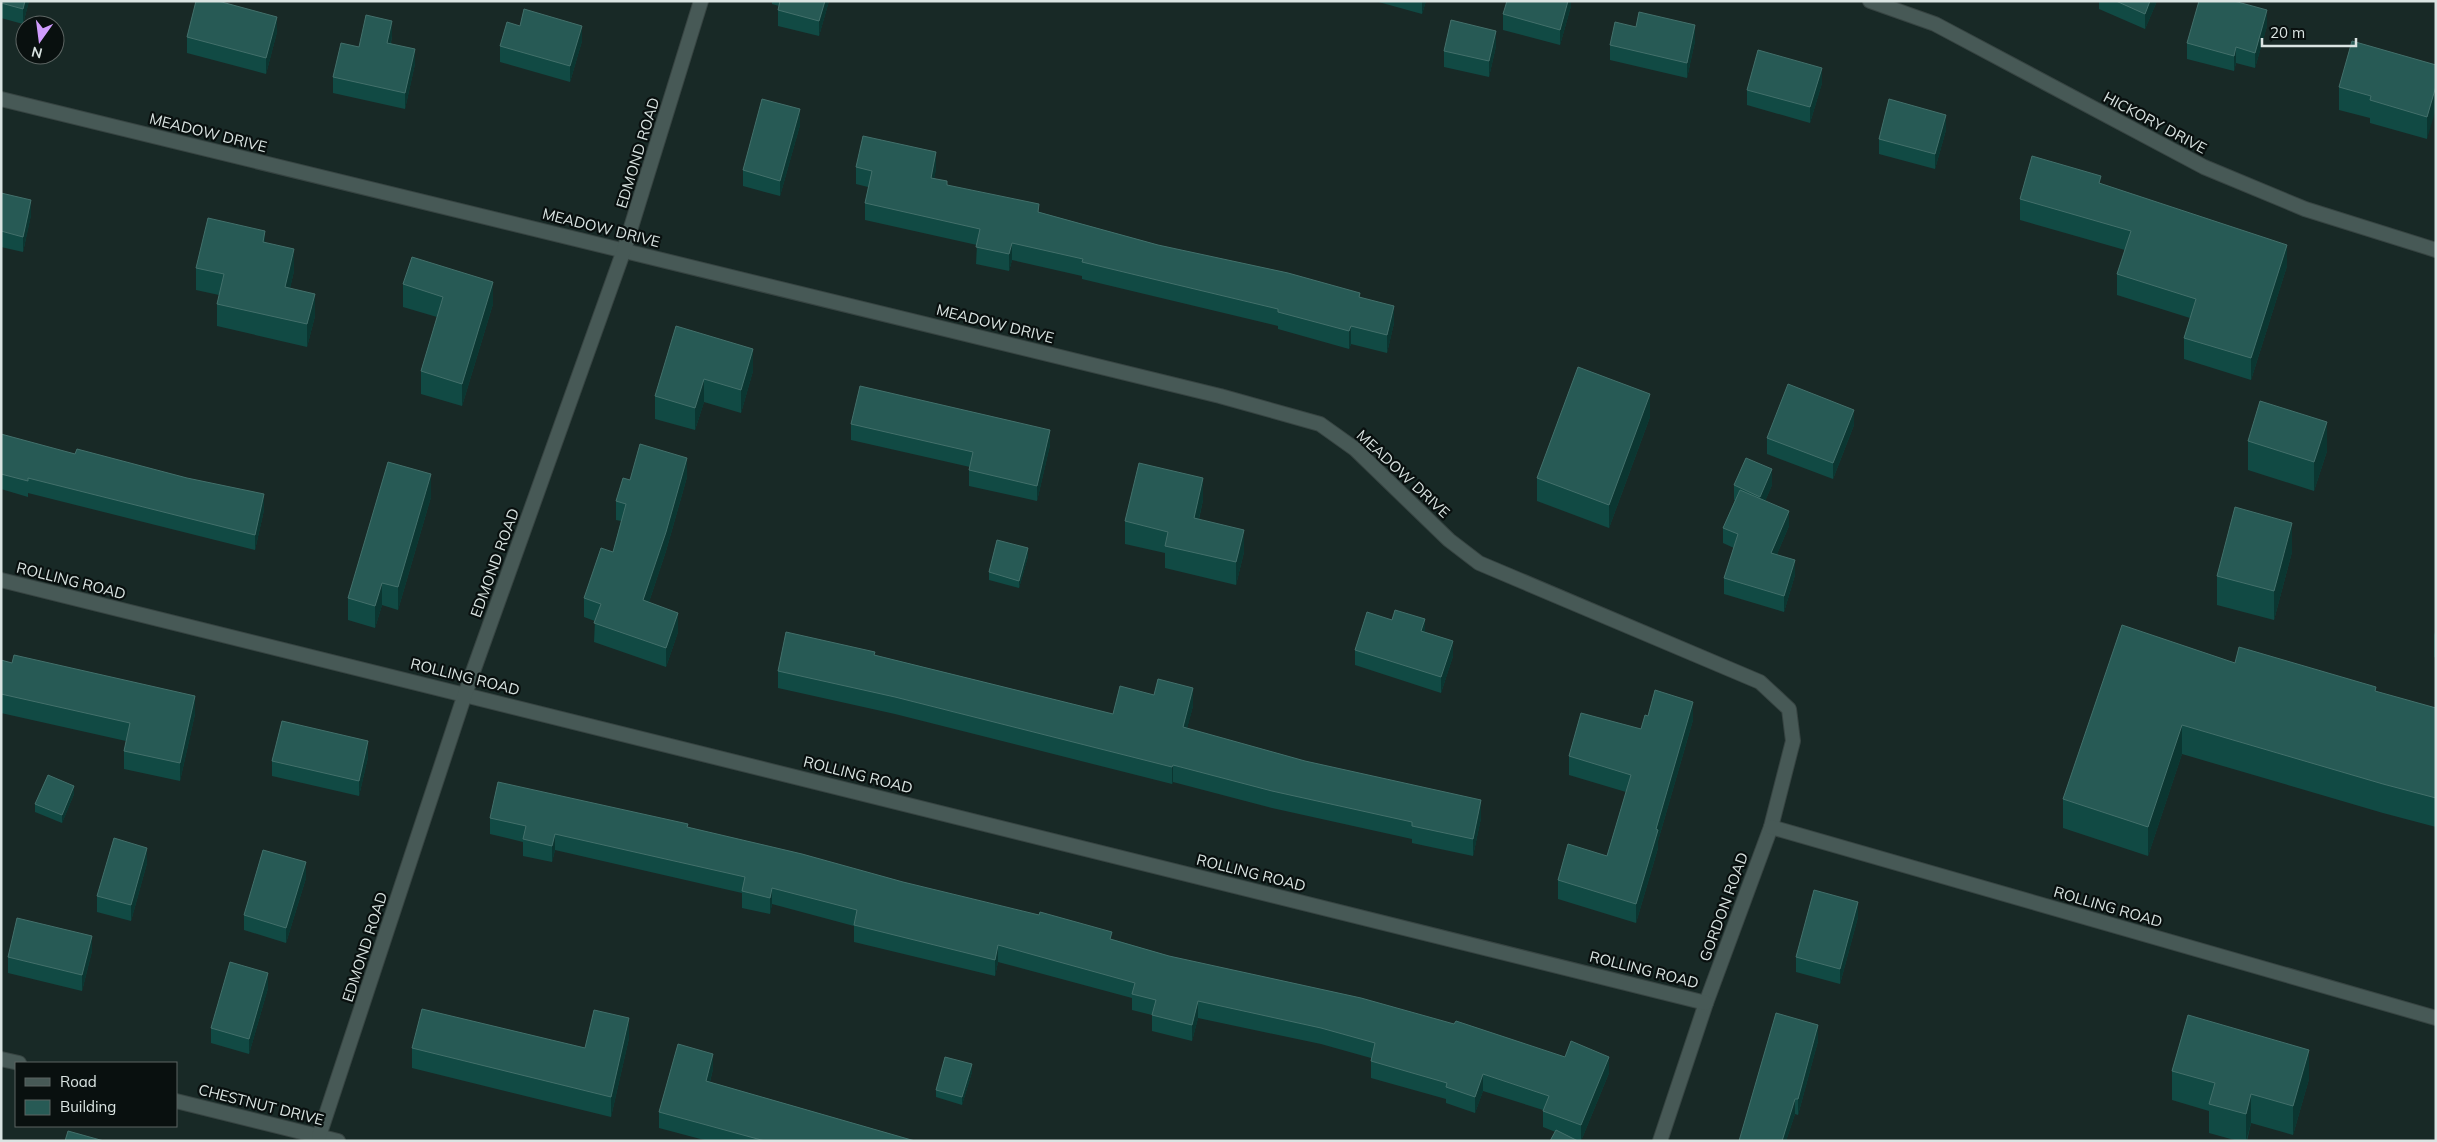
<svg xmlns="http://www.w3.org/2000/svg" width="2437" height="1142" font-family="Mulish,sans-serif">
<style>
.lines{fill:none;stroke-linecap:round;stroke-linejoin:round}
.minor-casing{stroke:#374442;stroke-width:16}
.minor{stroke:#475956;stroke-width:14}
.wall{fill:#114a44}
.shaded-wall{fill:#0b3631}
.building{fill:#275a55;stroke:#43706b}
.labels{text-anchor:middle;stroke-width:4.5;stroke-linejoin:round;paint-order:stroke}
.street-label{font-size:15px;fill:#dae4e2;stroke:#09100f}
</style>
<rect width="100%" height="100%" fill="#182926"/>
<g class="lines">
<g class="minor-casing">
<g id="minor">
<polyline points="1870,1 1935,24 2204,167 2305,209 2436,250"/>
<polyline points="1,99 1220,396 1320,424 1355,449 1449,540 1479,563 1760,682 1789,709 1793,741 1771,827 1706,1003 1660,1141"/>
<polyline points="1,580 1706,1003"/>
<polyline points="1771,827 2436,1018"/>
<polyline points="1,1059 19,1063"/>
<polyline points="176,1101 338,1141"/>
<polyline points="319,1136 465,694 624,250 701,1"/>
</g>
</g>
<use href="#minor" class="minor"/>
</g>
<g class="wall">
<polygon points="1,1 29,1 23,24 1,18"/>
<polygon points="772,1 829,1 819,36 778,26 778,10 779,6 772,4"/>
<polygon points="1375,1 1426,1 1422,14"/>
<polygon points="1571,1 1571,6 1560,45 1503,30 1503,14"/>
<polygon points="2099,1 2157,1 2145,29 2099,9"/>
<polygon points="520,26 582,41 570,82 500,62 500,46"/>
<polygon points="2267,26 2255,68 2236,63 2234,71 2187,59 2187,43"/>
<polygon points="277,32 266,74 187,53 187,37"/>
<polygon points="392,36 391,43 415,64 405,109 333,93 333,77 359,47"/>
<polygon points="1695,41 1687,78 1610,60 1610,45"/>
<polygon points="1496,46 1489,77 1444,67 1444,51"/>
<polygon points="2436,65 2427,139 2370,123 2370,118 2339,110 2339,87"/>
<polygon points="1822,83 1810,123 1747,105 1747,90"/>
<polygon points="800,125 780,196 743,186 743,170"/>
<polygon points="1946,130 1935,169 1879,154 1879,139"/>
<polygon points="856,167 936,169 934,178 947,185 1039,212 1158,245 1360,297 1394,323 1387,353 1351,344 1349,349 1278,329 1278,326 1082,279 1082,276 1012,260 1009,271 976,264 977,245 865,220 865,203 868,187 856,184"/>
<polygon points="2101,184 2287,266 2251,380 2184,359 2184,338 2190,318 2117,295 2117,274 2125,250 2020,220 2020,199"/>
<polygon points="1,193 31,215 23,252 1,247"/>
<polygon points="265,242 294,271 290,288 315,316 307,347 217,326 217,304 219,295 196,290 196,268"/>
<polygon points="403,284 493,304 462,406 421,394 421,371 437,317 403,307"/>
<polygon points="753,349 753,371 741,413 704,402 695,430 655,419 655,396"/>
<polygon points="1650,417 1609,528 1537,501 1537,478"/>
<polygon points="851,424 1050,445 1037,501 969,486 969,470 970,467 851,440"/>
<polygon points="1854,425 1833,479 1767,454 1767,438"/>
<polygon points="1,434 264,510 255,550 28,493 28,497 1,489"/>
<polygon points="2248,441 2327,451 2314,491 2248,470"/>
<polygon points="687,477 666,551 649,602 678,632 666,667 594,642 595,621 584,617 584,598 613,552 621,521 616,520 616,501 630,480"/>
<polygon points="1734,485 1772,485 1765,501 1789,526 1777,554 1795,575 1784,612 1724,594 1724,578 1734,548 1723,543 1723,528 1735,500 1734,500"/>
<polygon points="431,497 398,610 382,605 375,628 348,620 348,598"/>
<polygon points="1203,500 1199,519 1244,552 1236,585 1165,568 1165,553 1125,544 1125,521"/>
<polygon points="2292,552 2274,620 2217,605 2217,576"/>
<polygon points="1028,556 1019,588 989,580 989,572"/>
<polygon points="2436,629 2436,658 2434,657 2434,635"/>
<polygon points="1425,632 1453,656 1441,693 1355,665 1355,650"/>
<polygon points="875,655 1113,714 1193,706 1187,728 1481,818 1473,856 1412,843 1412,839 1272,808 1173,782 1172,784 895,714 778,688 778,671"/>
<polygon points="1,660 195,714 180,781 124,769 124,751 126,741 1,713"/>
<polygon points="2235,663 2376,692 2436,708 2436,827 2383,813 2182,754 2148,856 2063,828 2063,799"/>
<polygon points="1648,716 1693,720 1658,841 1658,848 1636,923 1558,899 1558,880 1607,856 1626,792 1569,775 1569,756 1641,729"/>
<polygon points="368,757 359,796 272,776 272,761"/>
<polygon points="74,794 62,823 35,812 35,804"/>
<polygon points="490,818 688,827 1112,939 1169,956 1609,1073 1581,1141 1578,1141 1543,1127 1543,1110 1483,1091 1475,1113 1446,1103 1446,1099 1371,1078 1371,1058 1321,1044 1198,1018 1192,1041 1152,1031 1152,1015 1132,1010 1132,998 998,962 995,976 854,942 854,926 772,904 770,914 742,908 742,893 555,850 552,862 523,856 523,842 490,834"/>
<polygon points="147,863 131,921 97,912 97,896"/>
<polygon points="306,878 286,943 244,930 244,915"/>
<polygon points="1858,917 1840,984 1796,972 1796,957"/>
<polygon points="92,951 82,991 8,973 8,957"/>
<polygon points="268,988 249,1054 211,1043 211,1028"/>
<polygon points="629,1038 611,1117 412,1068 412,1048 585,1048"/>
<polygon points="1818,1041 1798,1115 1795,1114 1786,1141 1739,1141"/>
<polygon points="713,1069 710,1082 915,1141 708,1141 659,1128 659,1112"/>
<polygon points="2172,1071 2309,1079 2293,1135 2251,1123 2247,1141 2238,1141 2209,1133 2209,1111 2172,1100"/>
<polygon points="972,1072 962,1105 936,1097 936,1090"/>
</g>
<g class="shaded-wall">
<polygon points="25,1 29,1 23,24 23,9"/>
<polygon points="825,1 829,1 819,36 819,21"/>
<polygon points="1422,1 1426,1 1422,14"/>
<polygon points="1568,1 1571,1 1571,6 1560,45 1560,30"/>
<polygon points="2150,1 2157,1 2145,29 2145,14"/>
<polygon points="2267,10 2267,26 2255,68 2255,53"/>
<polygon points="277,17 277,32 266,74 266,58"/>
<polygon points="392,21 392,36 387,58 387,43"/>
<polygon points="1695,25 1695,41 1687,78 1687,63"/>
<polygon points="582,26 582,41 570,82 570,66"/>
<polygon points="1496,31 1496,46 1489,77 1489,61"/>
<polygon points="2236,47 2236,63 2234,71 2234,56"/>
<polygon points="415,49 415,64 405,109 405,93"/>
<polygon points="1822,68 1822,83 1810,123 1810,107"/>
<polygon points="2436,86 2436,109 2427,139 2427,117"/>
<polygon points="800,109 800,125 780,196 780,181"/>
<polygon points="1946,115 1946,130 1935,169 1935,154"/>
<polygon points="936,152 936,169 931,195 931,178"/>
<polygon points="31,200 31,215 23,252 23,237"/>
<polygon points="265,231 265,254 263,242"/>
<polygon points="1012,243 1012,260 1009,271 1009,254"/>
<polygon points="2287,245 2287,266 2251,380 2251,358"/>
<polygon points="294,249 294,271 285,310 285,287"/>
<polygon points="493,282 493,304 462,406 462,384"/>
<polygon points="315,294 315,316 307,347 307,324"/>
<polygon points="1394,306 1394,323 1387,353 1387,335"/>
<polygon points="1351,326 1351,344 1349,349 1349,331"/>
<polygon points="753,349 753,371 741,413 741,390"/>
<polygon points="704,379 704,402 695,430 695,408"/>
<polygon points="1650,394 1650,417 1609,528 1609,505"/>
<polygon points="1854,410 1854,425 1833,479 1833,463"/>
<polygon points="2327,422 2327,451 2314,491 2314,462"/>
<polygon points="1050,430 1050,445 1037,501 1037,486"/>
<polygon points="687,458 687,477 666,551 643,620 643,600"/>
<polygon points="1772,469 1772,485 1760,513 1760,497"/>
<polygon points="431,474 431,497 398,610 398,587"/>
<polygon points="1203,478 1203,500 1194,540 1194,518"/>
<polygon points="264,494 264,510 255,550 255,535"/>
<polygon points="1789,511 1789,526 1771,568 1771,553"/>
<polygon points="2292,523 2292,552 2274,620 2274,591"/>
<polygon points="1244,530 1244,552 1236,585 1236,562"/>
<polygon points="1028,548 1028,556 1019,588 1019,581"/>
<polygon points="1795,560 1795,575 1784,612 1784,596"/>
<polygon points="382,583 382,605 375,628 375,606"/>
<polygon points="678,613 678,632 666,667 666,648"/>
<polygon points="1425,619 1425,634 1421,631"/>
<polygon points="1453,641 1453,656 1441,693 1441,677"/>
<polygon points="1193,688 1193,706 1183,744 1183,727"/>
<polygon points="195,696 195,714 180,781 180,763"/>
<polygon points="1693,702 1693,720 1658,841 1658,848 1636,923 1636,904 1656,829"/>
<polygon points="2182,725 2182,754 2148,856 2148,827"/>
<polygon points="368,741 368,757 359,796 359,781"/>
<polygon points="1173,765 1173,782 1172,784 1172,767"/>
<polygon points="74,786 74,794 62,823 62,815"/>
<polygon points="1481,800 1481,818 1473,856 1473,839"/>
<polygon points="555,834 555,850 552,862 552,846"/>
<polygon points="147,848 147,863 131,921 131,905"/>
<polygon points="306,862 306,878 286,943 286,928"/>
<polygon points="772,888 772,904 770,914 770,898"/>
<polygon points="1858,902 1858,917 1840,984 1840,969"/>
<polygon points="92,936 92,951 82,991 82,975"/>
<polygon points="998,945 998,962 995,976 995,960"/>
<polygon points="268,973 268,988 249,1054 249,1039"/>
<polygon points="1198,1001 1198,1018 1192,1041 1192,1025"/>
<polygon points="629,1018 629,1038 611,1117 611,1097"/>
<polygon points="1818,1025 1818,1041 1798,1115 1798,1099"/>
<polygon points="2309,1050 2309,1079 2293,1135 2293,1106"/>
<polygon points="713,1054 713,1069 706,1097 706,1081"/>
<polygon points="1609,1057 1609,1073 1581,1141 1581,1125"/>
<polygon points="972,1064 972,1072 962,1105 962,1097"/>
<polygon points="1483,1074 1483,1091 1475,1113 1475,1097"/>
<polygon points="2251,1094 2251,1123 2246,1141 2246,1114"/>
<polygon points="1795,1099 1795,1114 1786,1141 1782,1141"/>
</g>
<g class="building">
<polygon points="1,1 25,1 23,9 1,3"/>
<polygon points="196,1 218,1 277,17 266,58 187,37"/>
<polygon points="780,1 825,1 819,21 778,10"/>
<polygon points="1507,1 1568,1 1560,30 1503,14"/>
<polygon points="2116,1 2150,1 2145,14"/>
<polygon points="2199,1 2234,1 2267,10 2255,53 2236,47 2234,56 2187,43"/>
<polygon points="524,9 582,26 570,66 500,46 507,22 520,26"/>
<polygon points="1639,12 1695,25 1687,63 1610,45 1615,22 1636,27"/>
<polygon points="366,15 392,21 387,43 415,49 405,93 333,77 341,43 359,47"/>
<polygon points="1451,20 1496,31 1489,61 1444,51"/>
<polygon points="2352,41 2436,65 2436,86 2427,117 2370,100 2371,96 2339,87"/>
<polygon points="1758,50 1822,68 1810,107 1747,90"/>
<polygon points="762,99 800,109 780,181 743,170"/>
<polygon points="1889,99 1946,115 1935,154 1879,139"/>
<polygon points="863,136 936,152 931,178 947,181 947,185 1039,204 1038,212 1056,217 1158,245 1288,273 1360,293 1359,297 1394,306 1387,335 1351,326 1349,331 1278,312 1278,309 1082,262 1083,259 1012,243 1009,254 976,247 980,229 865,203 872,171 856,167"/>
<polygon points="2032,156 2101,176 2099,183 2287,245 2251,358 2184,338 2196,299 2117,274 2131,231 2020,199"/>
<polygon points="1,193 31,200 23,237 1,231"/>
<polygon points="208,218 265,231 263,242 294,249 285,287 315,294 307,324 217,304 224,274 196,268"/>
<polygon points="412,257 493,282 462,384 421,371 443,297 403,284"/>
<polygon points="676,326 753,349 741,390 704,379 695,408 655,396"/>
<polygon points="1578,367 1650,394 1609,505 1537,478"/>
<polygon points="1788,384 1854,410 1833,463 1767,438"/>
<polygon points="860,386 1050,430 1037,486 969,470 973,452 851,424"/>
<polygon points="2260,401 2327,422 2314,462 2248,441"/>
<polygon points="1,434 75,454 77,449 187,478 264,494 255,535 28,478 28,481 1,474"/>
<polygon points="640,444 687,458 666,532 643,600 678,613 666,648 594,623 601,604 584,598 601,548 613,552 626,504 616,501 623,478 630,480"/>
<polygon points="1746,458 1772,469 1760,497 1734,485"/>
<polygon points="388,462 431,474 398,587 382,583 375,606 348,598"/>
<polygon points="1139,463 1203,478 1194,518 1244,530 1236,562 1165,546 1168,532 1125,521"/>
<polygon points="1740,490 1789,511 1771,553 1795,560 1784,596 1724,578 1738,534 1723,528"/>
<polygon points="2235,507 2292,523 2274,591 2217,576"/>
<polygon points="997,540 1028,548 1019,581 989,572"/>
<polygon points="1395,610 1425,619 1421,631 1453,641 1441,677 1355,650 1367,612 1392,620"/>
<polygon points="2122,625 2235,663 2239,647 2376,687 2375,691 2436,708 2436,798 2383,784 2182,725 2148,827 2063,799"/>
<polygon points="786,632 875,652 874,655 1113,714 1120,686 1154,695 1158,679 1193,688 1183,727 1305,761 1481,800 1473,839 1412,826 1412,822 1272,791 1173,765 1172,767 895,697 778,671"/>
<polygon points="14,655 195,696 180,763 124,751 130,723 1,694 1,660 12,663"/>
<polygon points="1655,690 1693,702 1656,829 1658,830 1636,904 1558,880 1568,844 1607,856 1631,775 1569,756 1581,713 1641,729 1645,715 1648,716"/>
<polygon points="282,721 368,741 359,781 272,761"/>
<polygon points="48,775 74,786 62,815 35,804"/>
<polygon points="498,782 688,824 687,827 802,854 903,882 1039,915 1040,912 1112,932 1110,939 1169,956 1361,998 1454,1024 1456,1021 1565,1057 1571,1041 1609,1057 1581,1125 1543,1111 1549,1096 1483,1074 1475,1097 1446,1087 1447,1083 1371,1061 1375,1043 1321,1028 1198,1001 1192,1025 1152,1015 1156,1000 1132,994 1135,983 998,945 995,960 854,925 857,910 772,888 770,898 742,891 745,877 555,834 552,846 523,839 526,826 490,818"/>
<polygon points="114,838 147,848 131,905 97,896"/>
<polygon points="263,850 306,862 286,928 244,915"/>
<polygon points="1814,890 1858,902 1840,969 1796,957"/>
<polygon points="17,918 92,936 82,975 8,957"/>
<polygon points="230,962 268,973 249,1039 211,1028"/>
<polygon points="422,1009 585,1048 594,1010 629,1018 611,1097 412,1048"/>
<polygon points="1776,1013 1818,1025 1798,1099 1795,1099 1782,1141 1739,1141"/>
<polygon points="2188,1015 2309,1050 2293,1106 2251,1094 2246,1114 2209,1104 2215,1083 2172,1071"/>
<polygon points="678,1044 713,1054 706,1081 915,1141 765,1141 659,1112"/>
<polygon points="945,1057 972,1064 962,1097 936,1090"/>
<polygon points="1556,1130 1578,1141 1550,1141"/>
<polygon points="68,1131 104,1141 65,1141"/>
</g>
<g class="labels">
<g class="street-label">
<text transform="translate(2155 123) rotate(28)" y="5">HICKORY DRIVE</text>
<text transform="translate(208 133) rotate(14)" y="5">MEADOW DRIVE</text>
<text transform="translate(638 153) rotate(-73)" y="5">EDMOND ROAD</text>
<text transform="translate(601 228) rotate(14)" y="5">MEADOW DRIVE</text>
<text transform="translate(995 324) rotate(14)" y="5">MEADOW DRIVE</text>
<text transform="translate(1403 474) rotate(43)" y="5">MEADOW DRIVE</text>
<text transform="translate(495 563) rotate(-70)" y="5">EDMOND ROAD</text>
<text transform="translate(71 581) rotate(14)" y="5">ROLLING ROAD</text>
<text transform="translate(465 677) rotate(14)" y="5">ROLLING ROAD</text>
<text transform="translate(858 775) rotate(14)" y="5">ROLLING ROAD</text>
<text transform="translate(1251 873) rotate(14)" y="5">ROLLING ROAD</text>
<text transform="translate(1724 907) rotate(-70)" y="5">GORDON ROAD</text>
<text transform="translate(2108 907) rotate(16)" y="5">ROLLING ROAD</text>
<text transform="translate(365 947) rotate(-72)" y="5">EDMOND ROAD</text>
<text transform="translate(1644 970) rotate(14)" y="5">ROLLING ROAD</text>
<text transform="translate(261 1105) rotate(14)" y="5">CHESTNUT DRIVE</text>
</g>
</g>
<rect width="2437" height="1142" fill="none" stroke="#dae4e2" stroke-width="5"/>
<rect x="15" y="1062" width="162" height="65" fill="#09100f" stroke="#5d6563"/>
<rect x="25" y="1078" width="25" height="8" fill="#475956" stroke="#5d6563"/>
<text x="60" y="1087" font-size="15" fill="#dae4e2">Road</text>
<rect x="25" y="1100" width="25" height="15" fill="#275a55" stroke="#5d6563"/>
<text x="60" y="1112" font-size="15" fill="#dae4e2">Building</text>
<g transform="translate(40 40) rotate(194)"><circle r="24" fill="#09100f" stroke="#5d6563"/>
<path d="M0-4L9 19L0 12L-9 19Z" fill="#d19dfe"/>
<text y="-8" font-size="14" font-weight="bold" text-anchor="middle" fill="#dae4e2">N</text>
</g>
<path d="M2262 38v8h94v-8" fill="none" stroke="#dae4e2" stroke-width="2.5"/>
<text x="2270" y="38" font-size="15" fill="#dae4e2" stroke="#09100f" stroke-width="4" paint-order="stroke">20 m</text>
</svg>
